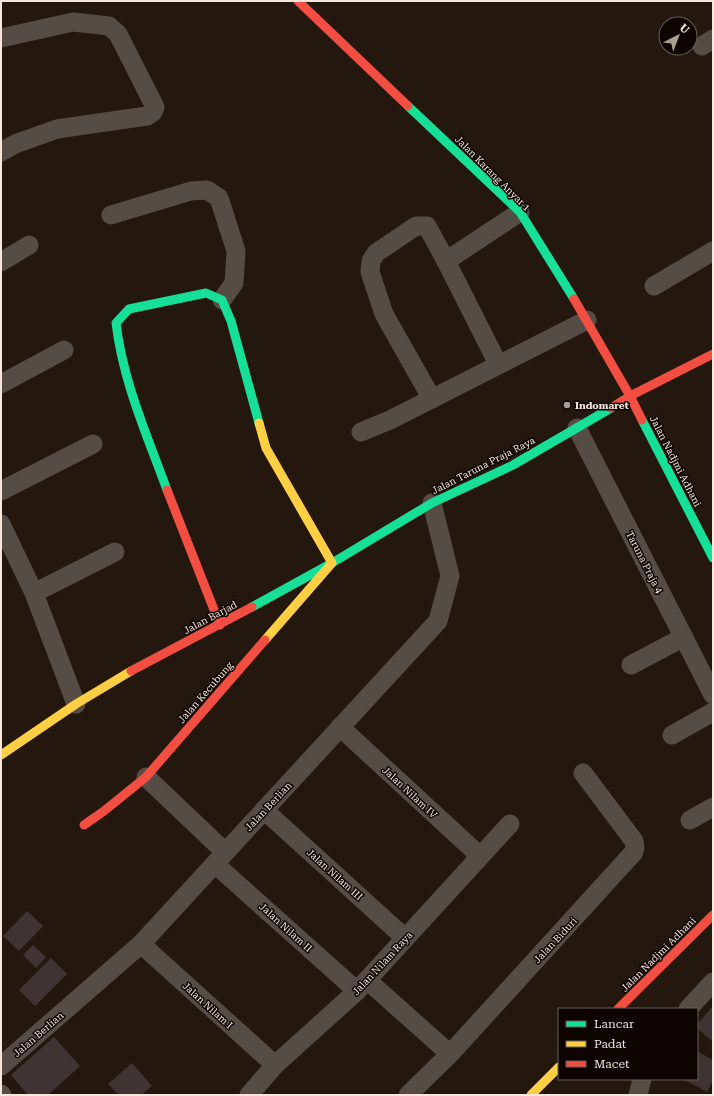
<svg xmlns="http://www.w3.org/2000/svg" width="714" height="1096" font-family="'Roboto Serif',serif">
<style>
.building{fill:#3f3433}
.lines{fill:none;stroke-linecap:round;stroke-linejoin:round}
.street{stroke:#564c46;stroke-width:19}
.fast{stroke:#16e098;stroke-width:9}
.slow{stroke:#ffcf43;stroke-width:9}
.jam{stroke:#f24e42;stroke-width:9}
.poi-dot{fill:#ad9e94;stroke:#0d0401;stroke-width:1.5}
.labels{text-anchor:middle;stroke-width:3;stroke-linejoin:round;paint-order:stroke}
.street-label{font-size:10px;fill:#f7e6dc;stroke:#0d0401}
.poi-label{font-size:10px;font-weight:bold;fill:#f7e6dc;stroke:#0d0401;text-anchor:start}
</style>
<rect width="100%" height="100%" fill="#24170e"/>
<g class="building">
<polygon points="27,911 43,926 19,951 3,936"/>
<polygon points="33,945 46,957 36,968 23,955"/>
<polygon points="51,958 67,974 35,1006 19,990"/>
<polygon points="713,1006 713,1042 697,1028 697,1024"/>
<polygon points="54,1037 80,1066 48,1095 28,1095 11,1075"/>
<polygon points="697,1051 713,1060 713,1080 707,1092 683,1079 697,1079"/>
<polygon points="132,1063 152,1086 141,1095 119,1095 108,1084"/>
</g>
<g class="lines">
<g class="street">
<polyline points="1,38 73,22 109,26 118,34 155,107 153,112 147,116 57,129 15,144 1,152"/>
<polyline points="702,46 713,39"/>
<polyline points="111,215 191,191 207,190 219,198 236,251 234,283 222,300"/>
<polyline points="446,261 498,364"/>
<polyline points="1,262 29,245"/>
<polyline points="654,286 713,251"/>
<polyline points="1,384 64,350"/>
<polyline points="432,399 384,314 370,272 371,261 376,253 416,226 427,226 446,261 520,212"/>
<polyline points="577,428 713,695"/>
<polyline points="361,432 390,420 587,320"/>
<polyline points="1,491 93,444"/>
<polyline points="1,524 34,593 76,704"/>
<polyline points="34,593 115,552"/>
<polyline points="631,665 684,637"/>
<polyline points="340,727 480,856"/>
<polyline points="672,735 713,712"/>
<polyline points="146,777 225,852"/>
<polyline points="264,810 405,938"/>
<polyline points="690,820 713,807"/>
<polyline points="215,864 357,991"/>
<polyline points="141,944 275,1065"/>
<polyline points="367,980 450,1054"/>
<polyline points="688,1009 713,982"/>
<polyline points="1,1066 141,944 438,621 450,576 432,503"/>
<polyline points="1,1094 2,1095"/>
<polyline points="249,1095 275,1065 357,991 510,824"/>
<polyline points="408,1095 450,1054 634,852 635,847 634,841 583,773"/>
<polyline points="638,1095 642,1079"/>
</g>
<g class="fast">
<polyline points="408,106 520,212 574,299"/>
<polyline points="642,420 713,558"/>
<path d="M167,490C147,435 123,382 116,323L129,309L206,293L222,300L231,321L259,423"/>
<polyline points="252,607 332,563 432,503 513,465 611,408"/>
</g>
<g class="slow">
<polyline points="259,423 266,448 332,563 265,640"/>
<polyline points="1,755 76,704 131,671"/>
<polyline points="531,1095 559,1067"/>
</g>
<g class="jam">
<polyline points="298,1 408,106"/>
<polyline points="574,299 630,396 642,420"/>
<polyline points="611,408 630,396 713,354"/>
<polyline points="167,490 220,625"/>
<polyline points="131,671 252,607"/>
<polyline points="84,825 104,811 146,777 265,640"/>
<polyline points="618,1009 713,915"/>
</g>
</g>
<circle class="poi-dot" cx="567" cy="405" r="4"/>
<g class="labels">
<g class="street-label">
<text transform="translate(493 173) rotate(45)" y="4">Jalan Karang Anyar 1</text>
<text transform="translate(676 461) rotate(63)" y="4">Jalan Nadjmi Adhani</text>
<text transform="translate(483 465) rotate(-27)" y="4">Jalan Taruna Praja Raya</text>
<text transform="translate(645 562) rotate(63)" y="4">Taruna Praja 4</text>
<text transform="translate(210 617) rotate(-28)" y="4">Jalan Barjad</text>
<text transform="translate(205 692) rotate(-49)" y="4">Jalan Kecubung</text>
<text transform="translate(410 792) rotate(43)" y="4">Jalan Nilam IV</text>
<text transform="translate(268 806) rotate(-47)" y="4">Jalan Berlian</text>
<text transform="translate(335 874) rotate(42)" y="4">Jalan Nilam III</text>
<text transform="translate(286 927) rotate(42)" y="4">Jalan Nilam II</text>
<text transform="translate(555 940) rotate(-47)" y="4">Jalan Biduri</text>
<text transform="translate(658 954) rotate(-45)" y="4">Jalan Nadjmi Adhani</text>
<text transform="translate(382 963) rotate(-47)" y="4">Jalan Nilam Raya</text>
<text transform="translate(208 1005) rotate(42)" y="4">Jalan Nilam I</text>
<text transform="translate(38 1034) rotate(-41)" y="4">Jalan Berlian</text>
</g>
<g class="poi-label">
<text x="575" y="409">Indomaret</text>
</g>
</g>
<rect width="714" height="1096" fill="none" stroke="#f7e6dc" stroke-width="4"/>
<rect x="558" y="1008" width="140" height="72" fill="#0d0401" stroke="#6b5e59"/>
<rect x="566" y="1021" width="20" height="6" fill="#16e098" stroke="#6b5e59"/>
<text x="594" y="1028" font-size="12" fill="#f7e6dc">Lancar</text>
<rect x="566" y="1041" width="20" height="6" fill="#ffcf43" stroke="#6b5e59"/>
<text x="594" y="1048" font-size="12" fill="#f7e6dc">Padat</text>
<rect x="566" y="1061" width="20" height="6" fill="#f24e42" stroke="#6b5e59"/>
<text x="594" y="1068" font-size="12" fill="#f7e6dc">Macet</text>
<g transform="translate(678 36) rotate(42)"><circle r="19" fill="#0d0401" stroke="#6b5e59"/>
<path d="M0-3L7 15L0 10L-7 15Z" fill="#ad9e94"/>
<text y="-6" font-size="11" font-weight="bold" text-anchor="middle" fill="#f7e6dc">U</text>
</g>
</svg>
